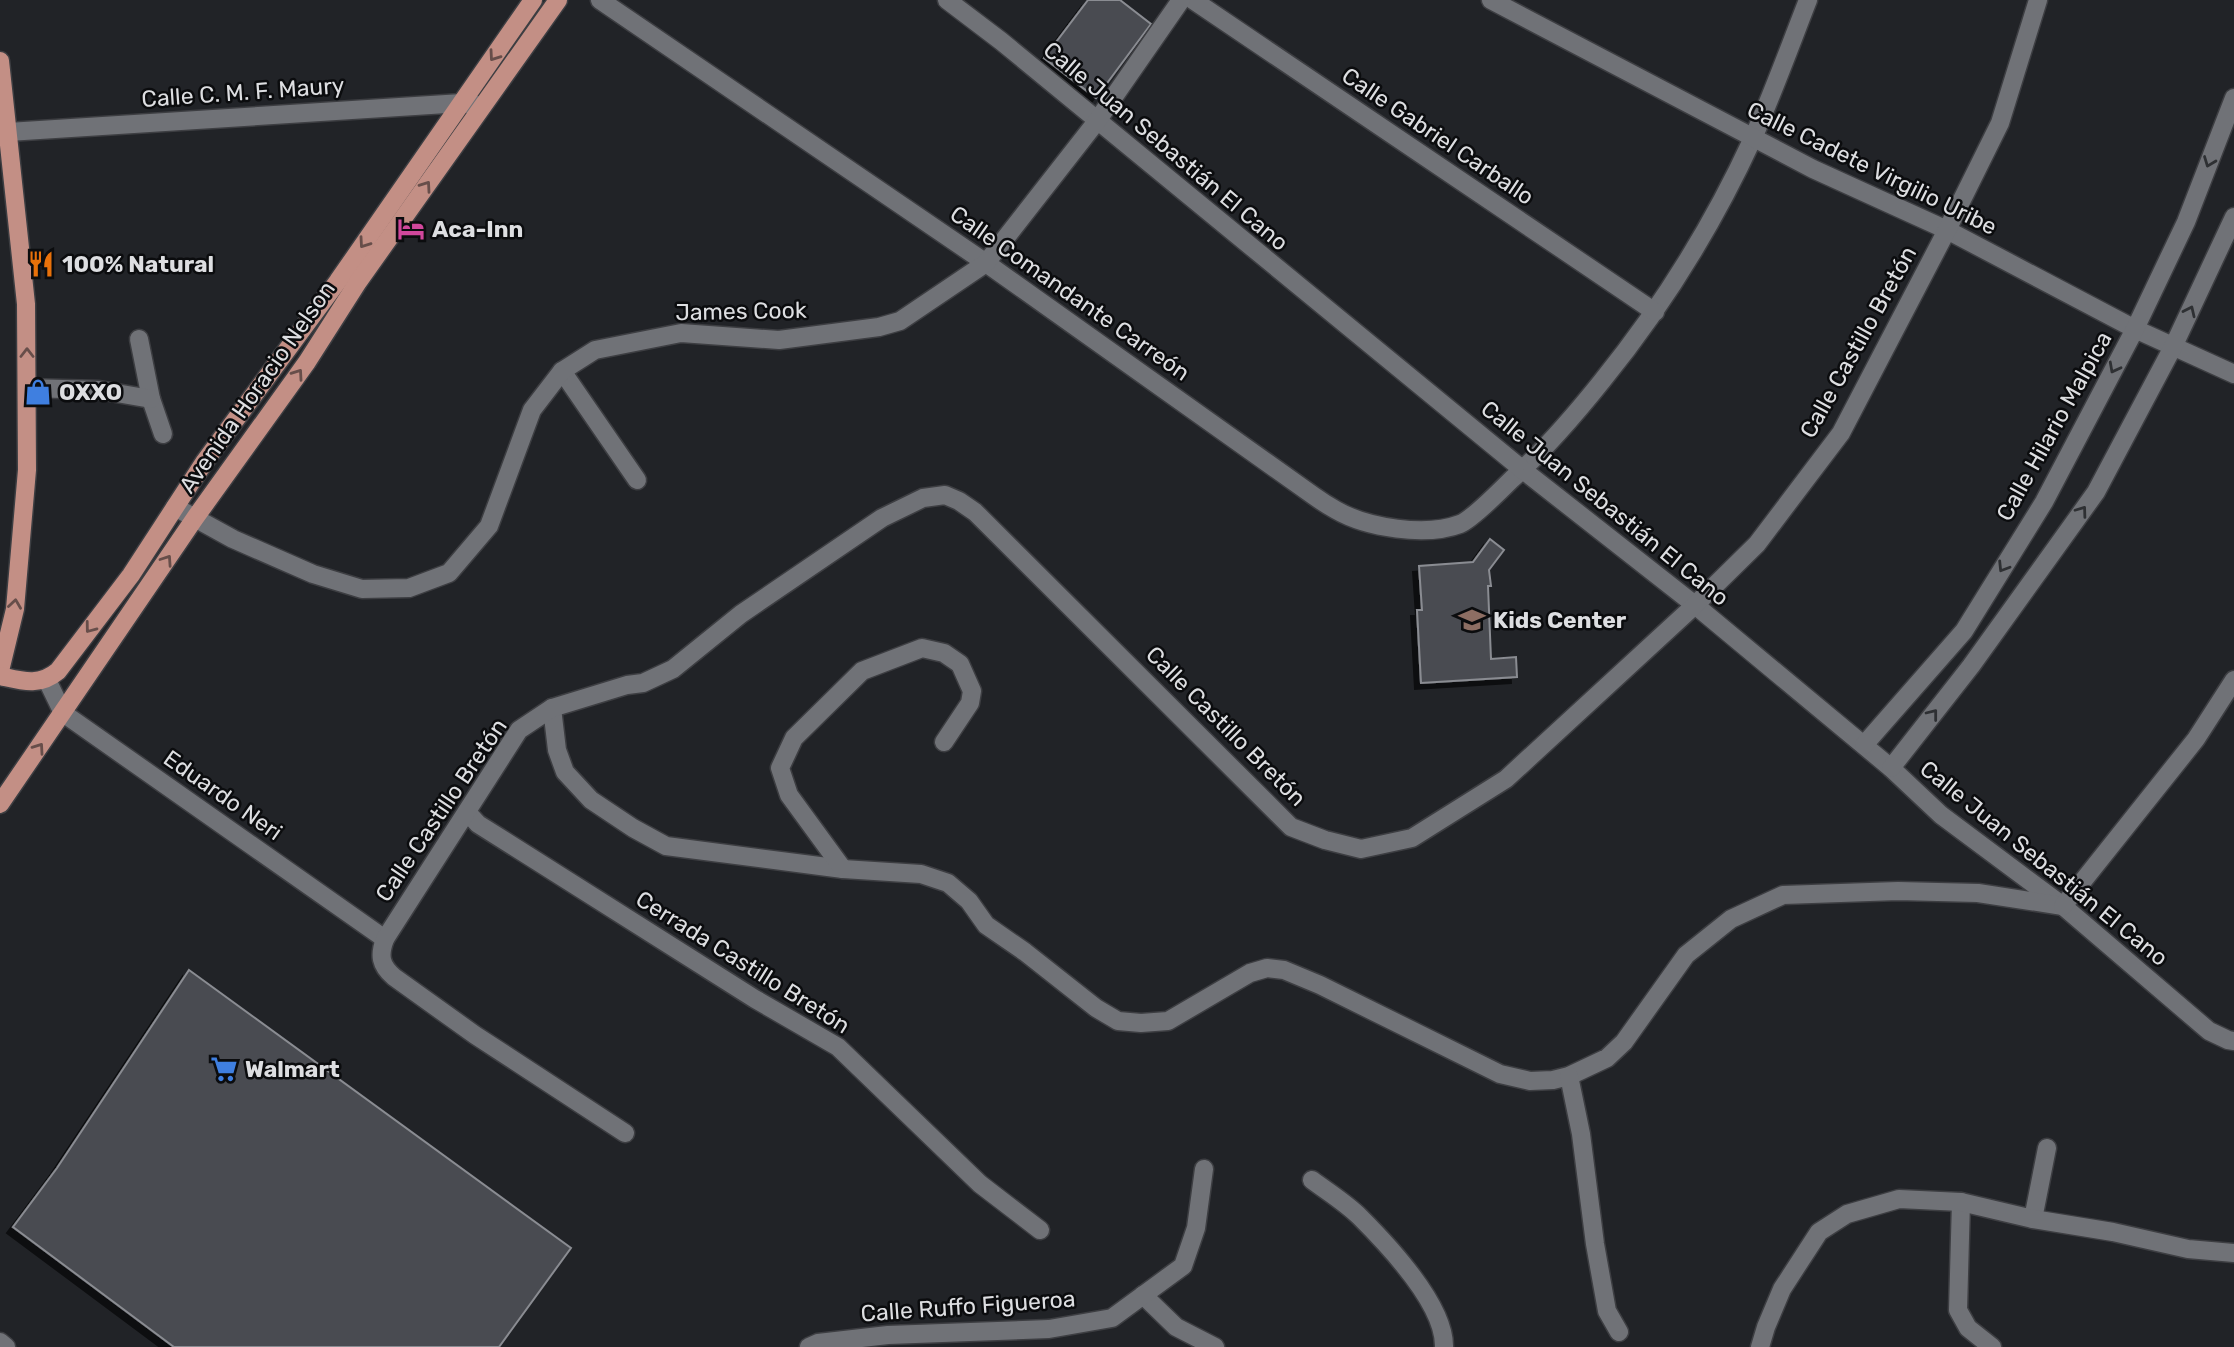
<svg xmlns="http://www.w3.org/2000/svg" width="2234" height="1347" font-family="Rubik,sans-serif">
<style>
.building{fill:#4a4c51;stroke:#8a8c92;stroke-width:2;filter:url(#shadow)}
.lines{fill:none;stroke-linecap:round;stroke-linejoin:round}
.minor-casing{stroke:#3d3e42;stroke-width:21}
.major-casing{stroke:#3d3e42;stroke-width:21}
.minor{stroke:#707277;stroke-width:18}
.major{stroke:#c38f85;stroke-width:18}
.oneway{stroke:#674e4a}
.oneway2{stroke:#2e3033}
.labels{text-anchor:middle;stroke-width:5;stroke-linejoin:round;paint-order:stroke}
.street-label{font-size:23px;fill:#dddee1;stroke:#0b0c0e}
.poi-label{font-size:23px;font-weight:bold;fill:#dddee1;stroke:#0b0c0e;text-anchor:start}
</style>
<defs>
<filter id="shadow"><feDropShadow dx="-6" dy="6" stdDeviation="0" flood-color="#0009"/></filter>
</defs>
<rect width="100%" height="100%" fill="#212327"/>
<g class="building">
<polygon points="1088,0 1120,0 1151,24 1096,98 1044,58"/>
<polygon points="1490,539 1504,550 1489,570 1491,586 1488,586 1491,659 1516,657 1517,677 1421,683 1417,610 1422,610 1419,566 1473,562"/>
<polygon points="189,970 571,1248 499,1347 174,1347 13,1227 57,1168"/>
</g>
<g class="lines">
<g class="minor-casing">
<g id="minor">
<path d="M600,0L986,263L1314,496C1321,501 1329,506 1336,510C1367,528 1426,537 1460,524C1471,520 1502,489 1512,479C1546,449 1574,416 1602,381C1662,307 1713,225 1753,138C1773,93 1790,46 1808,0"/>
<polyline points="947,0 1001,41 1523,470 1695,605 1891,768 1941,815 2063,906 2209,1031 2228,1040 2234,1041"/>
<polyline points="1193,0 1655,312"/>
<polyline points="1491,0 1813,169 1947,230 2135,329 2234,374"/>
<polyline points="8,132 462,103 482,106"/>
<polyline points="139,339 151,399 163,434"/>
<polyline points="562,371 637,480"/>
<polyline points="27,388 99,390 151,399"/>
<polyline points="175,507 233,539 313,574 362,589 409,588 449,573 489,526 532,410 562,371 595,350 681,333 779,340 879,327 900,321 986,263 1097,121 1181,0"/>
<polyline points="47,680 63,713 385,939"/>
<polyline points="552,708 557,750 565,772 591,800 633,828 666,846 843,869 921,874 948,883 969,901 986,925 1025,952 1096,1008 1118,1021 1141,1023 1168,1021 1250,973 1267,968 1284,970 1320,985 1500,1074 1530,1081 1553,1080 1569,1076 1607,1058 1624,1042 1686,955 1731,919 1783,895 1898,891 1978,893 2063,906"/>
<polyline points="1864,745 1964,631 2044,502 2135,329 2186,222 2234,98"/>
<polyline points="1891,768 1971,666 2096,492 2174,345 2234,217"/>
<polyline points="467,812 478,824 755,999 838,1047 980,1184 1040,1230"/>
<polyline points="843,869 789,795 780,768 794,738 862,671 922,648 944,653 960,664 972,691 970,703 944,742"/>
<polyline points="2063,906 2196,739 2234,680"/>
<polyline points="1569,1076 1581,1134 1595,1244 1607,1311 1619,1332"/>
<path d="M625,1133L475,1035L394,977C380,965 379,955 385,939L519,730L552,708L627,685L643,683L673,669L741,614L882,518L923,498L945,495L959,501L975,512L1291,827L1325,840L1361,849L1412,838L1506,779L1695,605L1757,544L1841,433L1947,230L2000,123L2038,0"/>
<path d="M1312,1180C1328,1192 1346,1203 1360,1217C1389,1246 1445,1305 1444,1347"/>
<polyline points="1961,1202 1958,1310 1968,1328 1992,1347"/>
<polyline points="2033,1219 2047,1148"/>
<polyline points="1143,1295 1176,1327 1215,1347"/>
<polyline points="0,1342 6,1347"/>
<polyline points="809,1347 818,1343 888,1335 1049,1329 1112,1318 1183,1266 1196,1228 1204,1169"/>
<polyline points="1760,1347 1766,1327 1782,1289 1819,1232 1847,1214 1899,1199 1961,1202 2033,1219 2113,1232 2188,1249 2234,1253"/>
</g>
</g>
<g class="major-casing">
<g id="major">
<polyline points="0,61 26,304 27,470 15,609 0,671"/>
<path d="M0,676C22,681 39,687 58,671L131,575L205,461L338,281L533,0"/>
<polyline points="0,804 195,518 307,362 358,282 558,0"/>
</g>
</g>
<use href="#minor" class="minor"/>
<use href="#major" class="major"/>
</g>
<defs><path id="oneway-chevron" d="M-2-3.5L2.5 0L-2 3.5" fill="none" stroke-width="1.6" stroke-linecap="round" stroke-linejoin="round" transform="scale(1.75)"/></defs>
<g class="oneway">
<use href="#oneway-chevron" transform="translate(494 56) rotate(125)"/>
<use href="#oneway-chevron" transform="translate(426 186) rotate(-55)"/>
<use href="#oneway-chevron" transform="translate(364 243) rotate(125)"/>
<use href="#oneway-chevron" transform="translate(27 353) rotate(-90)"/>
<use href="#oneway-chevron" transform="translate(298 374) rotate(-55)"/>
<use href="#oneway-chevron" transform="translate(167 560) rotate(-56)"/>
<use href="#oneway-chevron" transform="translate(15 604) rotate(-82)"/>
<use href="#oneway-chevron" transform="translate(90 628) rotate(127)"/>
<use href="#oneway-chevron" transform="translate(39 748) rotate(-55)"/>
</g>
<g class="oneway2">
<use href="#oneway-chevron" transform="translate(2209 162) rotate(111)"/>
<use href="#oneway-chevron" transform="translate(2190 311) rotate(-65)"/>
<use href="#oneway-chevron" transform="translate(2114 368) rotate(118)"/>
<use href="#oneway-chevron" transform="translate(2082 511) rotate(-54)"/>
<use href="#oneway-chevron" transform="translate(2003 567) rotate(122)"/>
<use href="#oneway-chevron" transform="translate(1933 714) rotate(-52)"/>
</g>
<defs>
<g id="hotel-bare" transform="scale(2.1)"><path d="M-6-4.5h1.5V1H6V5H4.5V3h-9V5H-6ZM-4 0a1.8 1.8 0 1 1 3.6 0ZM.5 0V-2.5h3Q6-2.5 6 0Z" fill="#d1479c" stroke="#0b0c0e" stroke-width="2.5" paint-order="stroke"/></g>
<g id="restaurant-bare" transform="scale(2.1)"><path d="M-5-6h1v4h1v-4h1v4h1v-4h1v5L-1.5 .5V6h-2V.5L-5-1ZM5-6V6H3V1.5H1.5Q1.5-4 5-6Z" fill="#e8710a" stroke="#0b0c0e" stroke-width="2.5" paint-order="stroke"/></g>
<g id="shop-bare" transform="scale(2.1)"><path d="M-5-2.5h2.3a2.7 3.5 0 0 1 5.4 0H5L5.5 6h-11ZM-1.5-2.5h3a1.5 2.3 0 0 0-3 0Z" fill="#3f7fe0" stroke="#0b0c0e" stroke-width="2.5" paint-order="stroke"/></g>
<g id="school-bare" transform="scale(2.1)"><path d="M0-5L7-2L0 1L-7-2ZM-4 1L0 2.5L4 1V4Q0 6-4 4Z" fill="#8d6e63" stroke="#0b0c0e" stroke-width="2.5" paint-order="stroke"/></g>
<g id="supermarket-bare" transform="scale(2.1)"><path d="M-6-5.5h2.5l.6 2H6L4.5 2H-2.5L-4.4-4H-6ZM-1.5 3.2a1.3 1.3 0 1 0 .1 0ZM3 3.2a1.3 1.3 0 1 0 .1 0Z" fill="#3f7fe0" stroke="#0b0c0e" stroke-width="2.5" paint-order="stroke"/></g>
</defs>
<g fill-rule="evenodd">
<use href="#hotel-bare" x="411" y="229"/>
<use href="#restaurant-bare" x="41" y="264"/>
<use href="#shop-bare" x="38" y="392"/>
<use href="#school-bare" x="1472" y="620"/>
<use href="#supermarket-bare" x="224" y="1069"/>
</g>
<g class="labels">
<g class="street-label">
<text transform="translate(243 92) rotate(-4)" y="8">Calle C. M. F. Maury</text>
<text transform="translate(1438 136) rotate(34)" y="8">Calle Gabriel Carballo</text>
<text transform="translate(1166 146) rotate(40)" y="8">Calle Juan Sebastián El Cano</text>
<text transform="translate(1872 168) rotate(26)" y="8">Calle Cadete Virgilio Uribe</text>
<text transform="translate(1070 293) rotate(35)" y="8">Calle Comandante Carreón</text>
<text transform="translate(741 311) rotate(-1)" y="8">James Cook</text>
<text transform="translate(1858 342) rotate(-61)" y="8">Calle Castillo Bretón</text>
<text transform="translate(257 387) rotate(-55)" y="8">Avenida Horacio Nelson</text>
<text transform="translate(2054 426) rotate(-61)" y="8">Calle Hilario Malpica</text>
<text transform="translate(1605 503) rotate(39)" y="8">Calle Juan Sebastián El Cano</text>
<text transform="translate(1226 726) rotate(45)" y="8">Calle Castillo Bretón</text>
<text transform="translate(223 795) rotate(35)" y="8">Eduardo Neri</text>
<text transform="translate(441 810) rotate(-56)" y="8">Calle Castillo Bretón</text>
<text transform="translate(2044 863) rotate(39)" y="8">Calle Juan Sebastián El Cano</text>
<text transform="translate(743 962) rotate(32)" y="8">Cerrada Castillo Bretón</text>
<text transform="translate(968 1306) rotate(-4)" y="8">Calle Ruffo Figueroa</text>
</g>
<g class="poi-label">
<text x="432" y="237">Aca-Inn</text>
<text x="62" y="272">100% Natural</text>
<text x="59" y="400">OXXO</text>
<text x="1493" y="628">Kids Center</text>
<text x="245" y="1077">Walmart</text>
</g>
</g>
</svg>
